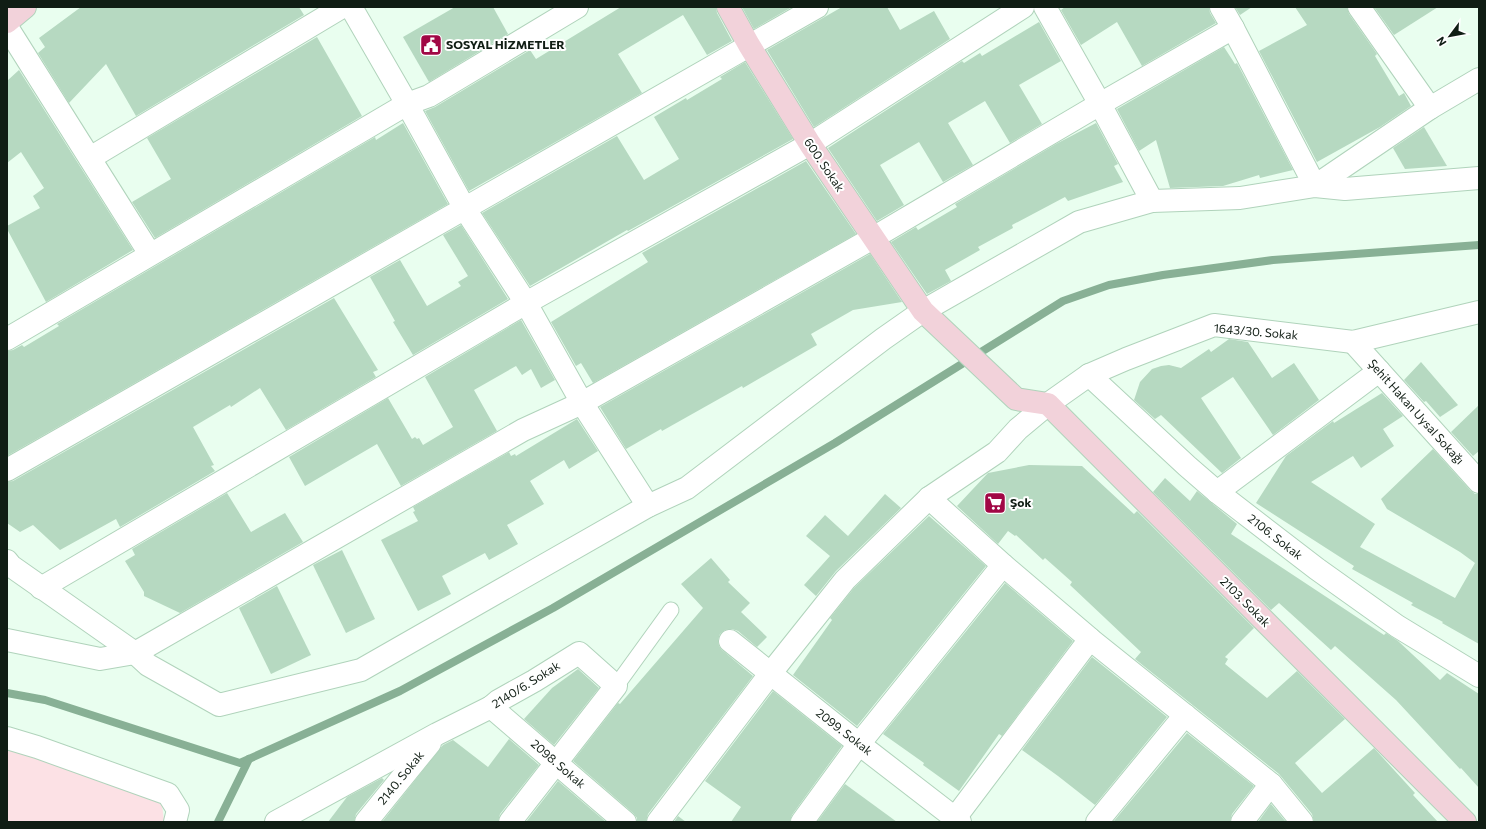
<svg xmlns="http://www.w3.org/2000/svg" width="1486" height="829" font-family="Commissioner,sans-serif">
<style>
.green{fill:#fce1e5}
.lines{fill:none;stroke-linecap:round;stroke-linejoin:round}
.stream{stroke:#88b095;stroke-width:8}
.building{fill:#b6d9c1}
.lane-casing{stroke:#b0d3bb;stroke-width:17}
.street-casing{stroke:#b0d3bb;stroke-width:24}
.secondary-casing{stroke:#b0d3bb;stroke-width:24}
.lane{stroke:#fff;stroke-width:15}
.street{stroke:#fff;stroke-width:22}
.secondary{stroke:#f2d2da;stroke-width:22}
.labels{text-anchor:middle;stroke-width:4;stroke-linejoin:round;paint-order:stroke}
.poi-label{font-size:12px;font-weight:bold;fill:#101d14;stroke:#fff;text-anchor:start}
.street-label{font-size:12px;fill:#101d14;stroke:#fff}
</style>
<rect width="100%" height="100%" fill="#e9feef"/>
<polygon class="green" points="7,748 146,795 162,805 164,820 162,822 7,822"/>
<g class="lines">
<g class="stream">
<polyline points="7,693 45,700 240,763 400,691 553,608 835,443 1063,301 1109,285 1163,275 1273,260 1479,245"/>
<polyline points="218,822 249,759"/>
</g>
</g>
<g class="building">
<polygon points="81,7 299,7 304,15 136,116 106,64 69,103 38,53 45,47 39,38"/>
<polygon points="455,7 493,7 508,34 429,82 403,37"/>
<polygon points="621,7 716,7 717,13 732,41 707,55 683,15 618,54 642,93 469,191 425,111 435,107 530,50 536,59"/>
<polygon points="742,7 792,7 754,29"/>
<polygon points="842,7 887,7 900,30 934,11 950,39 814,127 767,50"/>
<polygon points="1065,7 1209,7 1210,13 1216,23 1142,66 1117,22 1081,45 1061,10"/>
<polygon points="1235,7 1252,7 1240,15"/>
<polygon points="1295,7 1347,7 1349,14 1377,54 1375,56 1399,96 1404,93 1411,106 1380,127 1317,162 1259,51 1307,25"/>
<polygon points="1374,7 1438,7 1394,35"/>
<polygon points="1039,22 1061,61 1019,85 1042,124 1010,143 985,101 948,123 973,165 943,182 919,142 880,165 904,205 877,221 828,148 962,61 964,63 980,53 982,56"/>
<polygon points="317,37 362,116 155,238 132,202 171,179 147,138"/>
<polygon points="1224,47 1235,64 1237,63 1293,170 1260,178 1259,175 1223,186 1170,188 1156,140 1139,151 1117,109"/>
<polygon points="745,62 793,139 628,231 627,230 530,286 482,213 617,136 644,180 679,159 654,117 686,98 687,100 722,79 720,77"/>
<polygon points="19,70 133,250 46,302 7,229 7,226 40,208 33,196 44,188 21,152 7,163 7,81"/>
<polygon points="403,123 448,204 7,456 7,351 13,350 22,345 24,347 59,326 57,324 375,137 376,140"/>
<polygon points="1096,123 1118,164 1114,166 1123,182 1068,201 1065,197 1012,225 1013,228 978,247 980,250 945,270 951,281 927,294 891,242 916,227 918,230 957,207 955,204 1056,144"/>
<polygon points="1424,127 1447,166 1405,169 1393,148"/>
<polygon points="806,161 856,234 593,383 581,363 576,366 551,322 648,262 642,253"/>
<polygon points="461,225 508,299 413,355 393,322 395,321 370,277 400,260 427,306 461,286 458,282 468,276 443,235"/>
<polygon points="870,254 902,302 853,310 811,334 817,345 743,388 742,386 662,431 661,429 626,449 600,407"/>
<polygon points="334,298 378,370 373,372 376,377 286,430 260,388 231,407 230,405 193,427 214,465 211,466 215,471 120,527 116,519 60,550 33,525 20,532 7,523 7,482 13,481"/>
<polygon points="521,320 555,380 541,388 531,369 522,375 516,366 474,390 497,431 401,486 377,444 305,486 289,457 388,398 412,439 415,437 417,439 419,438 423,445 453,427 425,377"/>
<polygon points="1229,339 1248,342 1272,378 1294,363 1319,400 1273,435 1233,377 1201,398 1241,458 1222,473 1161,415 1155,419 1134,400 1140,382 1152,369 1161,366 1169,365 1181,368 1209,349 1211,352"/>
<polygon points="1421,362 1458,405 1440,417 1426,401 1424,402 1404,380"/>
<polygon points="1382,393 1403,416 1383,429 1394,446 1361,468 1353,456 1311,482 1375,524 1360,547 1455,598 1475,563 1460,552 1387,509 1381,499 1433,449 1470,490 1475,494 1479,494 1479,644 1442,623 1443,622 1411,605 1413,603 1352,569 1354,566 1256,503 1286,456 1333,421 1334,423"/>
<polygon points="1479,405 1479,451 1473,456 1451,432"/>
<polygon points="577,419 598,451 569,469 564,460 530,481 544,504 507,525 518,544 489,560 485,553 442,576 451,594 418,611 381,540 418,521 413,512 415,511 413,507 509,452 511,456 515,454 516,456"/>
<polygon points="1029,465 1082,466 1134,514 1137,511 1254,628 1225,657 1228,659 1225,664 1267,698 1297,671 1345,719 1295,763 1322,793 1374,748 1415,793 1413,795 1438,822 1314,822 1312,814 1279,774 1135,659 1141,652 1070,585 1072,582 1045,558 1043,560 1016,535 1015,536 1008,531 998,544 957,506 988,473"/>
<polygon points="1165,478 1190,501 1197,491 1237,524 1231,534 1384,635 1386,633 1398,641 1440,680 1447,673 1479,694 1479,788 1461,768 1460,769 1396,700 1335,646 1331,650 1279,603 1271,610 1153,492"/>
<polygon points="227,493 251,532 285,513 303,542 180,613 144,596 144,592 125,561 135,555 132,549"/>
<polygon points="885,494 901,508 836,571 816,596 804,585 830,556 806,536 825,515 848,536"/>
<polygon points="929,516 986,566 857,726 793,675 832,620 830,618 854,588"/>
<polygon points="342,550 375,619 346,633 313,565"/>
<polygon points="711,558 730,580 728,582 750,603 741,612 767,637 757,647 738,631 732,629 725,630 720,634 718,640 719,646 722,650 753,676 648,814 646,822 637,822 637,818 633,813 573,761 618,703 620,704 703,608 681,584"/>
<polygon points="1005,583 1073,641 1002,736 999,734 959,791 923,765 924,763 883,734"/>
<polygon points="277,586 311,655 271,674 239,608"/>
<polygon points="1092,657 1167,717 1095,805 1058,776 1022,750"/>
<polygon points="578,669 599,688 554,745 524,719 552,688"/>
<polygon points="773,691 842,746 792,815 790,822 731,822 741,807 705,781"/>
<polygon points="1187,733 1254,786 1232,814 1230,822 1116,822 1114,821"/>
<polygon points="509,739 539,765 500,814 498,822 382,822 443,745 453,740 488,767"/>
<polygon points="382,778 384,780 356,814 354,822 328,822 347,797"/>
<polygon points="558,781 606,822 526,822"/>
<polygon points="845,784 897,822 817,822"/>
<polygon points="1271,804 1286,822 1258,822"/>
<polygon points="678,816 686,822 674,822"/>
</g>
<g class="lines">
<g class="lane-casing">
<polyline id="lane" points="616,686 671,610"/>
</g>
<g class="street-casing">
<g id="street">
<polyline points="351,7 407,104 465,209 526,303 582,403 648,506"/>
<polyline points="1045,7 1100,104 1152,201"/>
<polyline points="1221,7 1233,28"/>
<polyline points="7,27 150,254"/>
<polyline points="1430,108 1479,79"/>
<polyline points="90,158 342,7"/>
<polyline points="7,339 407,104 429,96 577,7"/>
<polyline points="1353,342 1479,482"/>
<polyline points="1089,375 1187,466 1217,492 1317,569 1397,626 1479,676"/>
<polyline points="7,470 817,7"/>
<polyline points="1217,492 1379,371"/>
<polyline points="929,498 1003,565 1090,639 1271,784 1302,822"/>
<polyline points="7,561 11,566 135,653 148,665 219,705 361,670 648,506 687,488 883,339 923,311 1079,222 1152,201 1240,198 1315,186 1345,189 1479,178"/>
<polyline points="41,588 526,303 810,144 1023,7"/>
<polyline points="7,640 100,659 135,653 523,430 582,403 873,238 1100,104 1233,28 1315,186 1430,108 1359,7"/>
<polyline points="730,641 859,744 960,822"/>
<polyline points="491,707 625,822"/>
<polyline points="7,738 37,747 168,794 178,810 175,822"/>
<polyline points="276,822 437,734 491,707 498,701 534,681 579,653 616,686 510,822"/>
<polyline points="366,822 430,743"/>
<polyline points="658,822 770,674 845,580 929,498 997,452 1018,429 1048,404 1089,375 1126,359 1214,325 1353,342 1479,312"/>
<polyline points="802,822 859,744 1003,565"/>
<polyline points="952,822 1090,639"/>
<polyline points="1097,822 1185,715"/>
<polyline points="1242,822 1271,784"/>
</g>
</g>
<g class="secondary-casing">
<g id="secondary">
<polyline points="728,7 749,45 810,144 923,311 1016,399 1048,404 1465,822"/>
<polyline points="7,22 25,7"/>
</g>
</g>
<use href="#lane" class="lane"/>
<use href="#street" class="street"/>
<use href="#secondary" class="secondary"/>
</g>
<defs>
<g id="civic-square" transform="scale(1.15)"><rect x="-9" y="-9" width="18" height="18" rx="4" fill="#a10745" stroke="#fff"/><path d="M-.6-6.5H3V-4.5H.6V-3L4-1V1h2V6H-6V1h2V-1L-.6-3ZM-1.2 2.5V6h2.4V2.5Z" fill="#fff"/></g>
<g id="supermarket-square" transform="scale(1.15)"><rect x="-9" y="-9" width="18" height="18" rx="4" fill="#a10745" stroke="#fff"/><path d="M-6-5.5h2.5l.6 2H6L4.5 2H-2.5L-4.4-4H-6ZM-1.5 3.2a1.3 1.3 0 1 0 .1 0ZM3 3.2a1.3 1.3 0 1 0 .1 0Z" fill="#fff"/></g>
</defs>
<g fill-rule="evenodd">
<use href="#civic-square" x="431" y="45"/>
<use href="#supermarket-square" x="995" y="503"/>
</g>
<g class="labels">
<g class="poi-label">
<text x="446" y="49">SOSYAL HİZMETLER</text>
<text x="1010" y="507">Şok</text>
</g>
<g class="street-label">
<text transform="translate(824 165) rotate(56)" y="4">600. Sokak</text>
<text transform="translate(1256 332) rotate(5)" y="4">1643/30. Sokak</text>
<text transform="translate(1416 412) rotate(48)" y="4">Şehit Hakan Uysal Sokağı</text>
<text transform="translate(1275 537) rotate(38)" y="4">2106. Sokak</text>
<text transform="translate(1245 602) rotate(45)" y="4">2103. Sokak</text>
<text transform="translate(526 685) rotate(-32)" y="4">2140/6. Sokak</text>
<text transform="translate(844 732) rotate(38)" y="4">2099. Sokak</text>
<text transform="translate(558 764) rotate(41)" y="4">2098. Sokak</text>
<text transform="translate(401 778) rotate(-51)" y="4">2140. Sokak</text>
</g>
</g>
<rect width="1486" height="829" fill="none" stroke="#101d14" stroke-width="16"/>
<g transform="translate(1450 36) rotate(238)" stroke="#ffffff" stroke-width="3" paint-order="stroke">
<path d="M0-3L7 15L0 10L-7 15Z" fill="#101d14"/>
<text y="-6" font-size="11" font-weight="bold" text-anchor="middle" fill="#101d14">N</text>
</g>
</svg>
